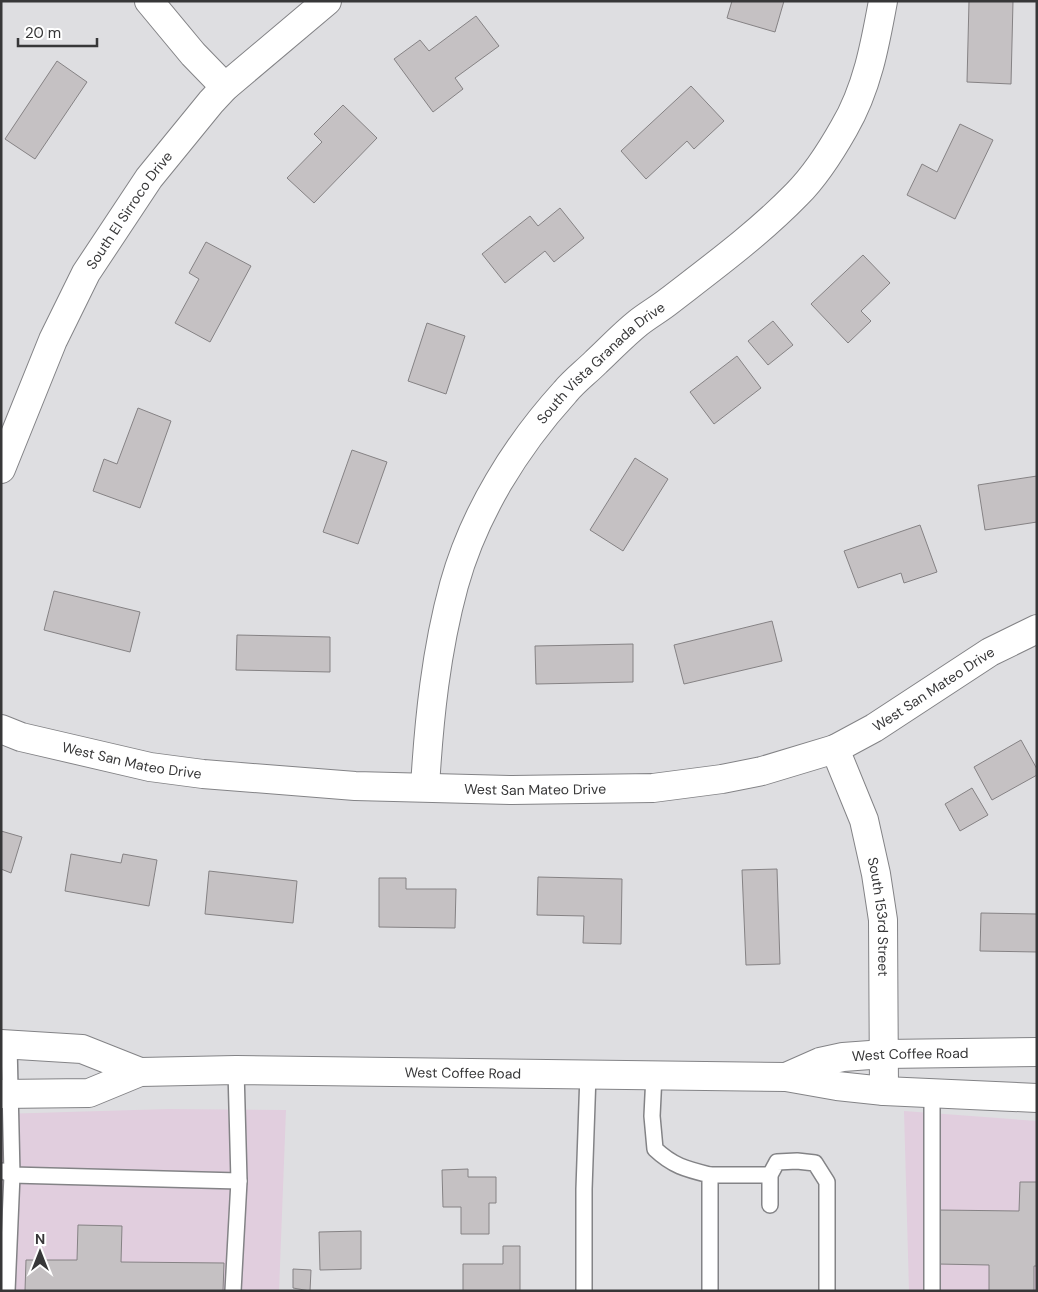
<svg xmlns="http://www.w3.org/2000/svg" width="1038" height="1292" font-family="'DM Sans',sans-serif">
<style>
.commercial{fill:#e1cede}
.building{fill:#c5c1c3;stroke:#858284}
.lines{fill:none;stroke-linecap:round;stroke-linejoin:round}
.lane-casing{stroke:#838386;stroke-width:18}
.street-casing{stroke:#838386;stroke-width:30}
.secondary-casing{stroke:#838386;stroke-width:30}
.lane{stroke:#fff;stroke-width:15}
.street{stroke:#fff;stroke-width:28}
.secondary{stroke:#fff;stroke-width:28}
.labels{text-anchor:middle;stroke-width:4;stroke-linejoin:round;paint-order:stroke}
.street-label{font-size:14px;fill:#373738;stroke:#fff}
</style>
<rect width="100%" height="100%" fill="#dedee1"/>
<g class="commercial">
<polygon points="168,1109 286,1110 279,1291 1,1291 1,1114"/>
<polygon points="904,1111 1037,1121 1037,1291 909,1291"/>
</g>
<g class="building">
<polygon points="732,1 784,1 775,32 727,18"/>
<polygon points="969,1 1013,1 1011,84 967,82"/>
<polygon points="476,16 499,46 455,78 463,89 433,112 394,59 420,40 429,51"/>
<polygon points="57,61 87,82 35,159 5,139"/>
<polygon points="691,86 724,121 694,149 687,141 646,179 621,151"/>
<polygon points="343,105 377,138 314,203 287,178 322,142 314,134"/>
<polygon points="960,124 993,140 955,219 907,195 922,164 937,172"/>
<polygon points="560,208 584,238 554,262 545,251 505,283 482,254 530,216 538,226"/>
<polygon points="206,242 251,266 210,342 175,323 199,279 189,273"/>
<polygon points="863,255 890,283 861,311 871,321 848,343 811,304"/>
<polygon points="773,321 793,345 768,365 748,341"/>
<polygon points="427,323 465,336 446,394 408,381"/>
<polygon points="737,356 761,388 714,424 690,392"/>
<polygon points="138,408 171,421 140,508 93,491 104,459 117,464"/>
<polygon points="352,450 387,462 358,544 323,532"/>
<polygon points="635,458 668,479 623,551 590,530"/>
<polygon points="1037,476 1037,522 985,530 978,485"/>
<polygon points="920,525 937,572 904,583 901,573 858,588 844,551"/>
<polygon points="54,591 140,612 130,652 44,630"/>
<polygon points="772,621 782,661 684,684 674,645"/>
<polygon points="237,635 330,637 330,672 236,670"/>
<polygon points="633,644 633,682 536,684 535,646"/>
<polygon points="1021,740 1037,769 1037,775 992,800 974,767"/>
<polygon points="972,788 988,815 960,831 945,804"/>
<polygon points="1,831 22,837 11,873 1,869"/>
<polygon points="71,854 121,863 123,854 157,860 149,906 65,891"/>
<polygon points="777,869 780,964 746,965 742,870"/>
<polygon points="209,871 297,881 293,923 205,914"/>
<polygon points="538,877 622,879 621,944 583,943 584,916 537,915"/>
<polygon points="379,878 406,878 406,889 456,889 455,928 379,927"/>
<polygon points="981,913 1037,914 1037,952 980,951"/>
<polygon points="468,1169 468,1177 496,1177 496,1203 489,1203 489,1234 461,1234 461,1207 443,1207 442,1170"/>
<polygon points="1020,1182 1037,1182 1037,1266 1034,1266 1034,1291 989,1291 989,1265 938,1264 938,1210 1019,1211"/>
<polygon points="78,1225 122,1226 121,1262 224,1263 223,1291 25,1291 26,1260 77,1260"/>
<polygon points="361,1231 361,1269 320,1270 319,1232"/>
<polygon points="503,1246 520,1246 520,1291 463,1291 463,1264 503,1264"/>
<polygon points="293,1269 311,1270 310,1291 293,1288"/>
</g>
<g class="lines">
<g class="lane-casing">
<g id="lane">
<path d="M654,1075L652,1116L655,1149C673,1166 686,1169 710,1175V1291"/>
<polyline points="932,1093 932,1291"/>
<polyline points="3,1171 12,1175 239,1181"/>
<polyline points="710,1175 770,1175"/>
<polyline points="770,1205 770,1175 777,1162 797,1161 815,1163 827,1182 827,1291"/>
<polyline points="7,1291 12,1175 9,1044"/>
<polyline points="233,1291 239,1181 236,1070"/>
<polyline points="584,1291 584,1189 588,1074"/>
</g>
</g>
<g class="street-casing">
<g id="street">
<polyline points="149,1 193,54 225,87"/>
<path id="s1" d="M1,469L53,340L86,273L149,178L211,102L225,87L327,1"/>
<path id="s2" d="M1,729L21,737L150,767L203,774L355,786L512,790L653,788L722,779L762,771L835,749L874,728L990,652L1037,629"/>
<path id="s3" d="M835,749L864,820L876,874L883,920L884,1091"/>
<path id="s4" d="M425,787C429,719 436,651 454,585C474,513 516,446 565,392C574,381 586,372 596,362C610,349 623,335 638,323C648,315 659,309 669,301C713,267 758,234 797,194C816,175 831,151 844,128C867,89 875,45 883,1"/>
</g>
</g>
<g class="secondary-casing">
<g id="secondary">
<polyline points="1,1044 82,1049 140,1072"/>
<path id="s5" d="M786,1077L820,1062L843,1057L884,1054L1037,1052"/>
<path id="s6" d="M1,1094L89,1093L140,1072L236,1070L786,1077L837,1086L884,1091L1037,1098"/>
</g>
</g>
<use href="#lane" class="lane"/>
<use href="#street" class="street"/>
<use href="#secondary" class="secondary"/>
</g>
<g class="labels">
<g class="street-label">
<text dy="5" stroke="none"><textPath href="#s1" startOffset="290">South El Sirroco Drive</textPath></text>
<text dy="5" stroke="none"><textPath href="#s4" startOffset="475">South Vista Granada Drive</textPath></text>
<text dy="5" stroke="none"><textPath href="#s2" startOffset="960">West San Mateo Drive</textPath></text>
<text dy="5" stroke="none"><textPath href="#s2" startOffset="135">West San Mateo Drive</textPath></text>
<text dy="5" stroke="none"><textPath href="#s2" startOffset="540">West San Mateo Drive</textPath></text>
<text dy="5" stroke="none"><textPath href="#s3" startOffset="175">South 153rd Street</textPath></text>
<text dy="5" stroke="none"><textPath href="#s5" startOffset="128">West Coffee Road</textPath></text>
<text dy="5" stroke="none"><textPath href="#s6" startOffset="466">West Coffee Road</textPath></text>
</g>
</g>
<rect width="1038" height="1292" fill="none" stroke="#373738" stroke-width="5"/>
<g transform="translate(40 1252)" stroke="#ffffff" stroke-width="4" paint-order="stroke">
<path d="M0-4L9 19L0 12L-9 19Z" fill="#373738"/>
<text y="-8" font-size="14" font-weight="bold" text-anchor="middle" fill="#373738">N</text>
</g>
<path d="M18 38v8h79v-8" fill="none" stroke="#373738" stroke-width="2.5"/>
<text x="25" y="38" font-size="15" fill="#373738" stroke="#ffffff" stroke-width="4" paint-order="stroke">20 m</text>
</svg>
